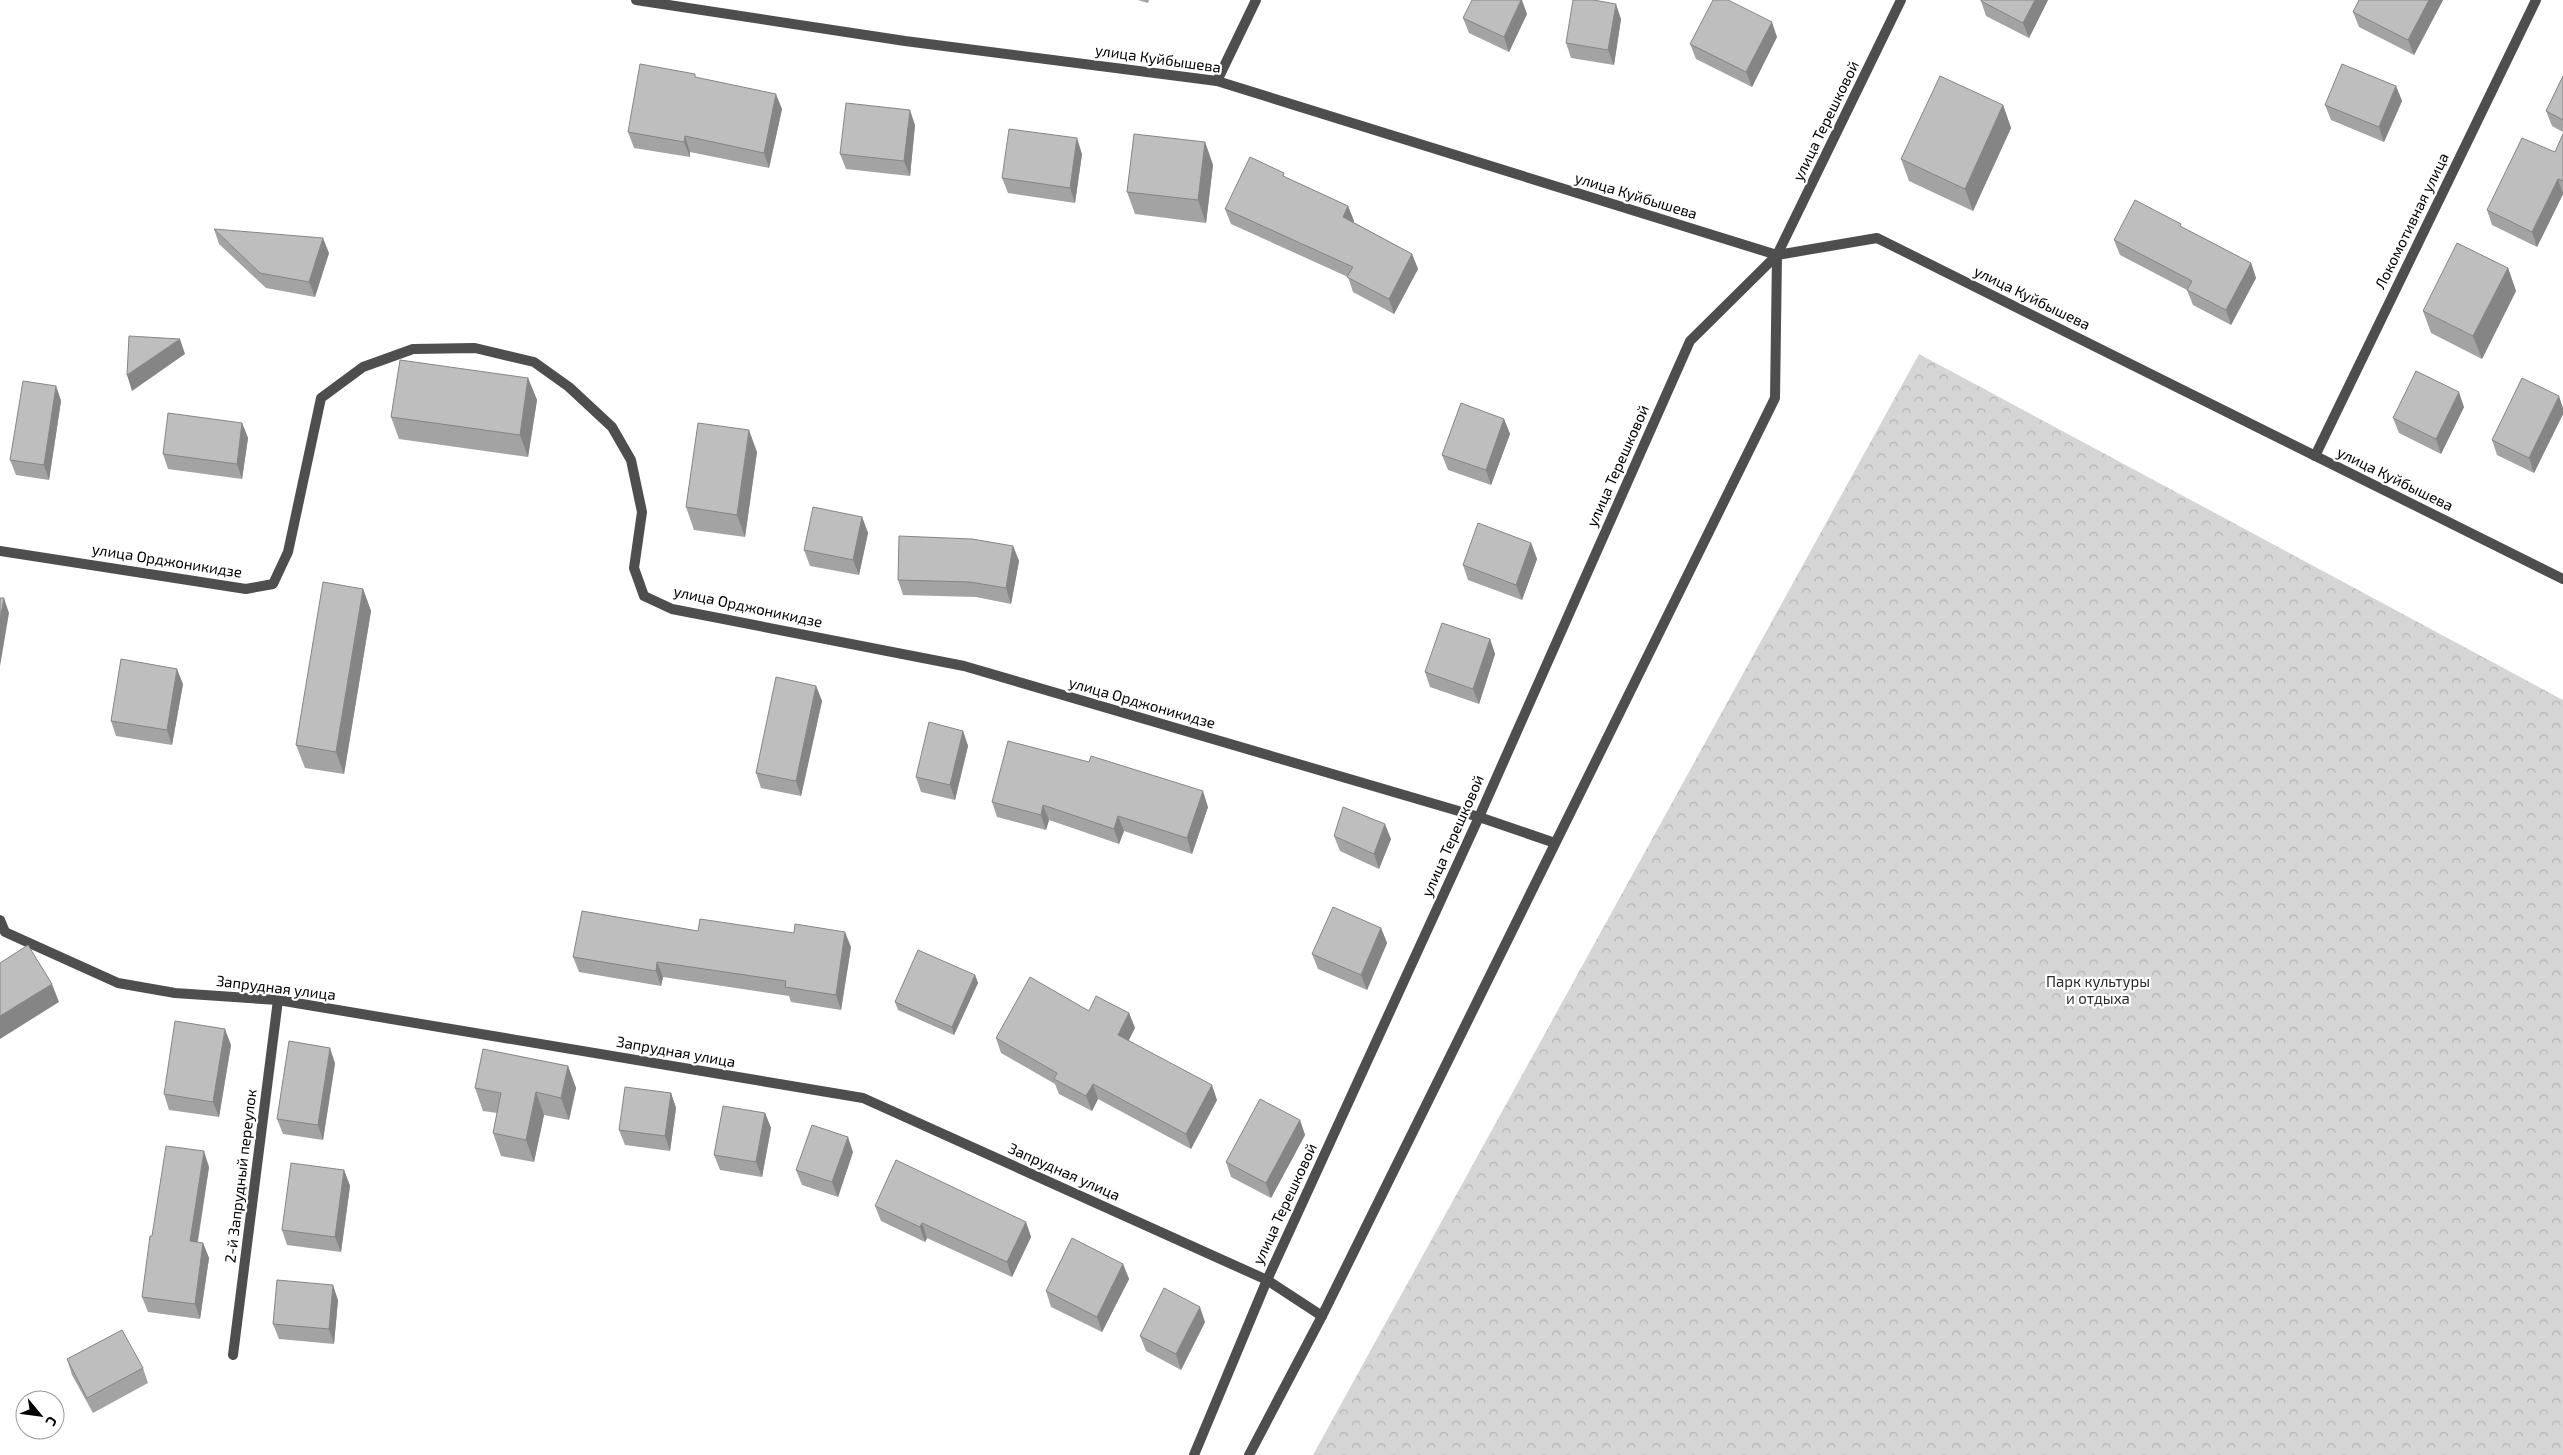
<svg xmlns="http://www.w3.org/2000/svg" width="2563" height="1455" font-family="'Exo 2',sans-serif">
<style>
.forest{fill:url(#forest-crowns)}
.lines{fill:none;stroke-linecap:round;stroke-linejoin:round}
.minor{stroke:#4e4e4e;stroke-width:10}
.wall{fill:#a3a3a3}
.shaded-wall{fill:#858585}
.building{fill:#bebebe;stroke:#858585}
.labels{text-anchor:middle;stroke-width:4.5;stroke-linejoin:round;paint-order:stroke}
.street-label{font-size:15px;fill:#000;stroke:#fff}
.park-label{font-size:15px;fill:#2c2c2c;stroke:#fff}
</style>
<defs>
<pattern id="forest-crowns" width="20" height="18" patternUnits="userSpaceOnUse" patternTransform="scale(1.25)"><rect width="20" height="18" fill="#d5d5d5"/><path d="M2 6a3 3 0 1 1 6 0M12 15a3 3 0 1 1 6 0" fill="none" stroke="#b5b5b5"/></pattern>
</defs>
<rect width="100%" height="100%" fill="#fff"/>
<polygon class="forest" points="1919,354 2563,700 2563,1455 1313,1455"/>
<g class="lines">
<g class="minor">
<polyline points="636,0 905,41 1217,81 1777,255 1877,238 2563,579"/>
<polyline points="1217,81 1256,0"/>
<polyline points="2315,456 2536,0"/>
<polyline points="0,551 246,589 273,584 288,552 321,398 363,367 413,349 475,348 534,362 569,387 612,427 631,460 642,512 634,568 644,596 672,609 964,666 1479,817 1555,843"/>
<polyline points="0,920 5,932 118,983 175,993 278,1000 863,1098 1267,1280 1322,1316"/>
<polyline points="233,1355 278,1000"/>
<polyline points="1194,1455 1267,1280 1479,817 1690,341 1777,255 1901,0"/>
<polyline points="1249,1455 1322,1316 1775,398 1777,255"/>
</g>
</g>
<g class="wall">
<polygon points="1138,0 1149,0 1148,3"/>
<polygon points="2048,0 2029,38 1986,16 1981,1"/>
<polygon points="2359,0 2443,0 2414,55 2359,27 2353,12"/>
<polygon points="1527,14 1509,52 1469,33 1463,18"/>
<polygon points="1621,19 1614,65 1571,58 1566,43"/>
<polygon points="1777,37 1752,87 1696,59 1690,44"/>
<polygon points="2563,76 2563,132 2552,126 2546,111"/>
<polygon points="696,77 782,109 769,168 690,152 690,157 634,148 628,132"/>
<polygon points="2396,86 2402,101 2384,142 2331,120 2325,105"/>
<polygon points="2003,105 2011,128 1973,211 1909,181 1901,159"/>
<polygon points="915,125 910,176 846,169 840,154"/>
<polygon points="2563,134 2563,194 2537,247 2492,225 2487,210 2555,152"/>
<polygon points="1205,142 1213,165 1206,223 1135,214 1127,192"/>
<polygon points="1082,154 1075,203 1008,193 1002,178"/>
<polygon points="1286,178 1348,206 1354,221 1353,222 1412,254 1418,269 1394,314 1353,292 1348,277 1231,224 1225,209"/>
<polygon points="2182,228 2251,263 2256,278 2231,325 2193,305 2187,290 2120,255 2114,240"/>
<polygon points="214,229 329,253 315,297 266,288 219,244"/>
<polygon points="2508,268 2516,291 2482,359 2431,333 2423,311"/>
<polygon points="528,378 537,400 528,457 399,439 391,417"/>
<polygon points="56,386 61,401 49,480 16,475 10,460"/>
<polygon points="2464,407 2441,454 2399,433 2393,418"/>
<polygon points="2563,408 2563,414 2534,473 2497,455 2492,440"/>
<polygon points="1504,419 1510,434 1491,485 1448,470 1442,455"/>
<polygon points="242,423 248,438 242,479 168,469 163,454"/>
<polygon points="757,452 745,537 694,530 686,507"/>
<polygon points="862,517 868,533 859,575 810,566 804,550"/>
<polygon points="1531,543 1537,559 1522,600 1468,580 1463,565"/>
<polygon points="1013,546 1019,561 1011,604 976,597 903,595 898,580"/>
<polygon points="363,589 371,611 344,774 305,768 296,745"/>
<polygon points="1490,639 1495,654 1479,704 1430,687 1425,672"/>
<polygon points="183,684 172,745 116,736 111,721"/>
<polygon points="816,686 822,701 801,796 761,788 756,773"/>
<polygon points="963,731 968,746 955,800 921,792 916,777"/>
<polygon points="992,802 1208,807 1192,854 1124,831 1119,844 1049,820 1046,830 997,817"/>
<polygon points="1334,836 1391,839 1379,869 1340,851"/>
<polygon points="1381,928 1387,943 1367,990 1318,969 1312,954"/>
<polygon points="698,931 851,947 841,1010 791,1002 789,996 663,977 661,986 579,972 573,957"/>
<polygon points="975,975 978,983 954,1035 898,1010 895,1002"/>
<polygon points="1089,1011 1129,1013 1135,1028 1128,1040 1217,1100 1191,1149 1098,1099 1092,1111 1059,1094 1055,1084 1001,1053 996,1038"/>
<polygon points="231,1045 219,1117 169,1110 164,1094"/>
<polygon points="335,1063 323,1140 283,1134 277,1119"/>
<polygon points="568,1066 576,1088 569,1120 544,1115 534,1162 501,1156 493,1133 497,1113 483,1111 475,1088"/>
<polygon points="671,1093 676,1108 670,1151 625,1145 619,1130"/>
<polygon points="765,1113 771,1128 762,1177 720,1170 714,1155"/>
<polygon points="1300,1120 1305,1135 1271,1198 1231,1177 1226,1162"/>
<polygon points="853,1152 838,1197 802,1185 796,1170"/>
<polygon points="209,1167 198,1242 203,1243 209,1258 200,1319 148,1312 142,1297 152,1236"/>
<polygon points="344,1170 350,1186 341,1252 287,1245 282,1230"/>
<polygon points="875,1206 1026,1222 1031,1237 1012,1277 927,1238 925,1242 881,1221"/>
<polygon points="1123,1264 1129,1279 1102,1332 1051,1307 1046,1291"/>
<polygon points="338,1300 334,1344 279,1339 273,1324"/>
<polygon points="1205,1322 1181,1370 1146,1351 1140,1336"/>
<polygon points="67,1359 143,1368 148,1383 93,1413 72,1375"/>
</g>
<g class="shaded-wall">
<polygon points="1521,0 1522,0 1527,14 1509,52 1504,37"/>
<polygon points="2035,0 2048,0 2029,38 2023,23"/>
<polygon points="2429,0 2443,0 2414,55 2408,40"/>
<polygon points="1616,4 1621,19 1614,65 1608,50"/>
<polygon points="1772,22 1777,37 1752,87 1746,72"/>
<polygon points="2396,86 2402,101 2384,142 2379,127"/>
<polygon points="776,94 782,109 769,168 764,153"/>
<polygon points="2003,105 2011,128 1973,211 1965,189"/>
<polygon points="910,110 915,125 910,176 904,161"/>
<polygon points="685,136 690,152 690,157 684,142"/>
<polygon points="1077,138 1082,154 1075,203 1070,188"/>
<polygon points="1205,142 1213,165 1206,223 1198,200"/>
<polygon points="2558,179 2563,194 2537,247 2532,232"/>
<polygon points="1348,206 1354,221 1349,232 1343,217"/>
<polygon points="323,238 329,253 315,297 309,282"/>
<polygon points="1412,254 1418,269 1394,314 1389,299"/>
<polygon points="2251,263 2256,278 2231,325 2226,310"/>
<polygon points="2508,268 2516,291 2482,359 2473,336"/>
<polygon points="180,339 185,354 132,391 127,375"/>
<polygon points="528,378 537,400 528,457 520,435"/>
<polygon points="56,386 61,401 49,480 44,465"/>
<polygon points="2459,392 2464,407 2441,454 2436,439"/>
<polygon points="2559,396 2563,408 2563,414 2534,473 2529,458"/>
<polygon points="1504,419 1510,434 1491,485 1486,470"/>
<polygon points="242,423 248,438 242,479 237,464"/>
<polygon points="749,430 757,452 745,537 737,515"/>
<polygon points="862,517 868,533 859,575 853,560"/>
<polygon points="1531,543 1537,559 1522,600 1516,585"/>
<polygon points="1013,546 1019,561 1011,604 1006,588"/>
<polygon points="363,589 371,611 344,774 336,752"/>
<polygon points="4,598 9,613 0,666 0,619"/>
<polygon points="1490,639 1495,654 1479,704 1473,689"/>
<polygon points="177,669 183,684 172,745 167,730"/>
<polygon points="816,686 822,701 801,796 796,781"/>
<polygon points="963,731 968,746 955,800 950,785"/>
<polygon points="1203,791 1208,807 1192,854 1187,838"/>
<polygon points="1043,805 1049,820 1046,830 1041,815"/>
<polygon points="1118,816 1124,831 1119,844 1114,829"/>
<polygon points="1385,824 1391,839 1379,869 1374,854"/>
<polygon points="1381,928 1387,943 1367,990 1361,975"/>
<polygon points="845,932 851,947 841,1010 836,995"/>
<polygon points="657,962 663,977 661,986 656,971"/>
<polygon points="975,975 978,983 954,1035 952,1027"/>
<polygon points="52,984 59,1002 0,1039 0,1016"/>
<polygon points="1129,1013 1135,1028 1124,1050 1118,1035"/>
<polygon points="225,1029 231,1045 219,1117 213,1102"/>
<polygon points="330,1048 335,1063 323,1140 318,1125"/>
<polygon points="568,1066 576,1088 569,1120 561,1098"/>
<polygon points="1093,1084 1098,1099 1092,1111 1086,1096"/>
<polygon points="1212,1085 1217,1100 1191,1149 1186,1134"/>
<polygon points="536,1092 544,1115 534,1162 526,1140"/>
<polygon points="671,1093 676,1108 670,1151 665,1136"/>
<polygon points="765,1113 771,1128 762,1177 756,1162"/>
<polygon points="1300,1120 1305,1135 1271,1198 1266,1183"/>
<polygon points="848,1137 853,1152 838,1197 832,1182"/>
<polygon points="204,1151 209,1167 195,1256 190,1241"/>
<polygon points="344,1170 350,1186 341,1252 335,1237"/>
<polygon points="1026,1222 1031,1237 1012,1277 1007,1262"/>
<polygon points="922,1223 927,1238 925,1242 920,1227"/>
<polygon points="203,1243 209,1258 200,1319 195,1304"/>
<polygon points="1123,1264 1129,1279 1102,1332 1097,1317"/>
<polygon points="333,1285 338,1300 334,1344 329,1329"/>
<polygon points="1200,1307 1205,1322 1181,1370 1176,1354"/>
</g>
<g class="building">
<polygon points="1472,0 1521,0 1504,37 1463,18"/>
<polygon points="1573,0 1593,0 1616,4 1608,50 1566,43"/>
<polygon points="1713,0 1728,0 1772,22 1746,72 1690,44"/>
<polygon points="1981,0 2035,0 2023,23 1981,1"/>
<polygon points="2359,0 2429,0 2408,40 2353,12"/>
<polygon points="640,64 695,74 695,77 776,94 764,153 685,136 684,142 628,132"/>
<polygon points="2342,64 2396,86 2379,127 2325,105"/>
<polygon points="1940,76 2003,105 1965,189 1901,159"/>
<polygon points="2563,76 2563,120 2546,111"/>
<polygon points="846,103 910,110 904,161 840,154"/>
<polygon points="1009,129 1077,138 1070,188 1002,178"/>
<polygon points="1134,134 1205,142 1198,200 1127,192"/>
<polygon points="2563,134 2563,181 2558,179 2532,232 2487,210 2522,138 2555,152"/>
<polygon points="1250,157 1284,173 1283,176 1348,206 1343,217 1412,254 1389,299 1347,277 1353,267 1225,209"/>
<polygon points="2135,200 2181,224 2180,226 2251,263 2226,310 2187,290 2192,281 2114,240"/>
<polygon points="214,229 323,238 309,282 260,273"/>
<polygon points="2457,243 2508,268 2473,336 2423,311"/>
<polygon points="129,336 180,339 127,375"/>
<polygon points="400,360 528,378 520,435 391,417"/>
<polygon points="2416,371 2459,392 2436,439 2393,418"/>
<polygon points="2522,378 2559,396 2529,458 2492,440"/>
<polygon points="23,381 56,386 44,465 10,460"/>
<polygon points="1461,403 1504,419 1486,470 1442,455"/>
<polygon points="168,413 242,423 237,464 163,454"/>
<polygon points="698,423 749,430 737,515 686,507"/>
<polygon points="813,507 862,517 853,560 804,550"/>
<polygon points="1478,523 1531,543 1516,585 1463,565"/>
<polygon points="899,536 972,539 1013,546 1006,588 970,582 898,580"/>
<polygon points="323,582 363,589 336,752 296,745"/>
<polygon points="0,598 4,598 0,619"/>
<polygon points="1442,623 1490,639 1473,689 1425,672"/>
<polygon points="121,659 177,669 167,730 111,721"/>
<polygon points="776,677 816,686 796,781 756,773"/>
<polygon points="929,722 963,731 950,785 916,777"/>
<polygon points="1008,741 1089,762 1091,756 1203,791 1187,838 1118,816 1114,829 1043,805 1041,815 992,802"/>
<polygon points="1343,807 1385,824 1374,854 1334,836"/>
<polygon points="1333,907 1381,928 1361,975 1312,954"/>
<polygon points="582,911 698,931 700,919 794,933 795,924 845,932 836,995 785,987 786,981 657,962 656,971 573,957"/>
<polygon points="28,945 52,984 0,1016 0,963"/>
<polygon points="918,950 975,975 952,1027 895,1002"/>
<polygon points="1030,977 1089,1011 1096,996 1129,1013 1118,1035 1212,1085 1186,1134 1093,1084 1086,1096 1054,1079 1057,1073 996,1038"/>
<polygon points="175,1021 225,1029 213,1102 164,1094"/>
<polygon points="289,1041 330,1048 318,1125 277,1119"/>
<polygon points="483,1049 568,1066 561,1098 536,1092 526,1140 493,1133 501,1093 475,1088"/>
<polygon points="625,1087 671,1093 665,1136 619,1130"/>
<polygon points="1260,1099 1300,1120 1266,1183 1226,1162"/>
<polygon points="723,1106 765,1113 756,1162 714,1155"/>
<polygon points="812,1125 848,1137 832,1182 796,1170"/>
<polygon points="166,1146 204,1151 190,1241 203,1243 195,1304 142,1297 150,1236 152,1236"/>
<polygon points="896,1160 1026,1222 1007,1262 922,1223 920,1227 875,1206"/>
<polygon points="291,1163 344,1170 335,1237 282,1230"/>
<polygon points="1072,1238 1123,1264 1097,1317 1046,1291"/>
<polygon points="277,1280 333,1285 329,1329 273,1324"/>
<polygon points="1164,1288 1200,1307 1176,1354 1140,1336"/>
<polygon points="122,1330 143,1368 87,1398 67,1359"/>
</g>
<g class="labels">
<g class="street-label">
<text transform="translate(1158 59) rotate(8)" y="5">улица Куйбышева</text>
<text transform="translate(1826 121) rotate(-64)" y="5">улица Терешковой</text>
<text transform="translate(1636 196) rotate(17)" y="5">улица Куйбышева</text>
<text transform="translate(2412 221) rotate(-64)" y="5">Локомотивная улица</text>
<text transform="translate(2032 298) rotate(26)" y="5">улица Куйбышева</text>
<text transform="translate(1618 466) rotate(-66)" y="5">улица Терешковой</text>
<text transform="translate(2395 479) rotate(26)" y="5">улица Куйбышева</text>
<text transform="translate(167 561) rotate(9)" y="5">улица Орджоникидзе</text>
<text transform="translate(748 607) rotate(12)" y="5">улица Орджоникидзе</text>
<text transform="translate(1142 703) rotate(16)" y="5">улица Орджоникидзе</text>
<text transform="translate(1453 836) rotate(-66)" y="5">улица Терешковой</text>
<text transform="translate(276 988) rotate(7)" y="5">Запрудная улица</text>
<text transform="translate(676 1052) rotate(10)" y="5">Запрудная улица</text>
<text transform="translate(1064 1172) rotate(24)" y="5">Запрудная улица</text>
<text transform="translate(241 1176) rotate(-83)" y="5">2-й Запрудный переулок</text>
<text transform="translate(1285 1204) rotate(-65)" y="5">улица Терешковой</text>
</g>
<g class="park-label">
<text x="2098" y="987">Парк культуры<tspan x="2098" dy="17">и отдыха</tspan></text>
</g>
</g>
<g transform="translate(40 1415) rotate(119)"><circle r="24" fill="#ffffff" stroke="#999999"/>
<path d="M0-4L9 19L0 12L-9 19Z" fill="#000000"/>
<text y="-8" font-size="14" font-weight="bold" text-anchor="middle" fill="#000000">С</text>
</g>
</svg>
